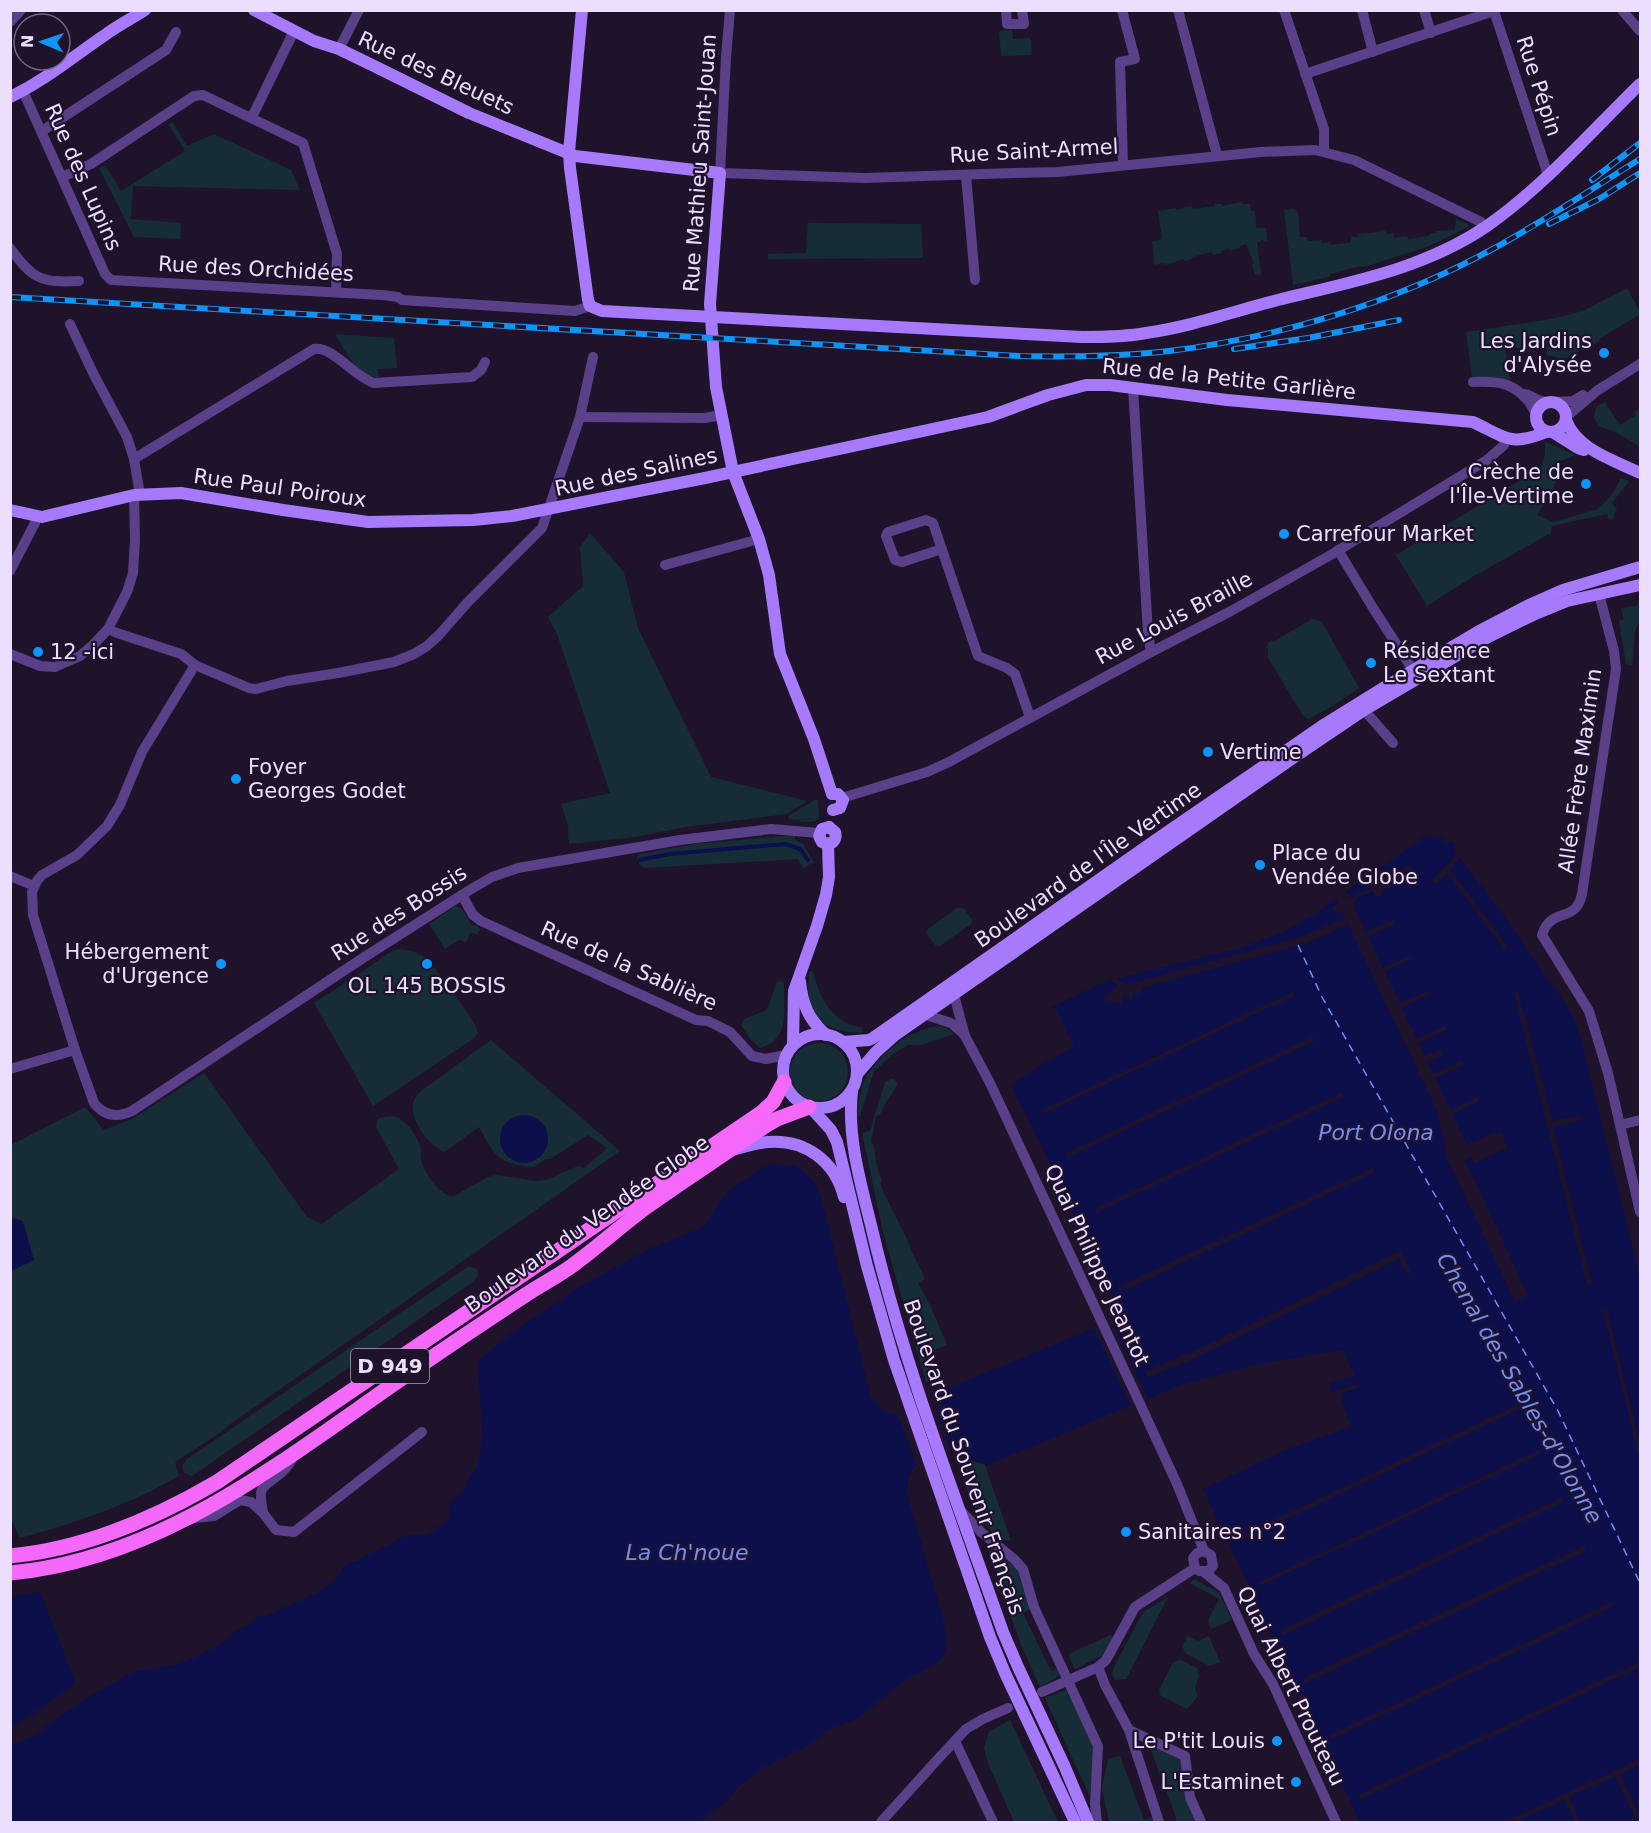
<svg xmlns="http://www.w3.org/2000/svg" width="1651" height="1833" font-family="'DejaVu Sans',sans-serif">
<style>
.green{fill:#162c36}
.water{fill:#0d0f4a}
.pier{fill:#1f132c}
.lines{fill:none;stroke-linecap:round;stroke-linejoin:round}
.stream{stroke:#0d0f4a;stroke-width:4}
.ferry{stroke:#708dfa;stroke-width:1.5;stroke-dasharray:8 6;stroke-linecap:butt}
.street{stroke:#5a3f89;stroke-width:10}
.secondary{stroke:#a779fb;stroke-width:12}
.primary{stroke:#f469fa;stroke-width:15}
.rail-casing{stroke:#1194f7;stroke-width:6}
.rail{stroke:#1f132c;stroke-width:4;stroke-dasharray:11;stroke-linecap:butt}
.poi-dot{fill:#1194f7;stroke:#1f132c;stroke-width:2}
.labels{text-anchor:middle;stroke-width:4.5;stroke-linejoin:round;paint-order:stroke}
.shield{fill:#1f132c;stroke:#aea1bf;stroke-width:1.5}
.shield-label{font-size:20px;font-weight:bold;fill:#ecdefe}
.street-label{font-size:21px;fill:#ecdefe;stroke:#1f132c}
.poi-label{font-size:21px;fill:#ecdefe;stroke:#1f132c;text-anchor:start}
.water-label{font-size:22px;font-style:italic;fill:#708dfa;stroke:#1f132c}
</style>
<rect width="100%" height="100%" fill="#1f132c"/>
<g class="green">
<polygon points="1012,30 1013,39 1031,38 1032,55 1001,56 999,31"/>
<polygon points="172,122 187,146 214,134 291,170 300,190 133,186 131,219 181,223 180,239 134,237 99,168 105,165 121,191 185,151 169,125"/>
<polygon points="1241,202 1242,204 1250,204 1251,211 1255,211 1256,228 1266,228 1267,242 1262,240 1257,243 1261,274 1255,275 1252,265 1254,264 1246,244 1240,246 1240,248 1230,251 1229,249 1221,251 1221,253 1213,255 1212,252 1192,257 1192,259 1185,261 1184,259 1165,265 1164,263 1154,265 1152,242 1162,239 1158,211 1176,208 1176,210 1183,209 1184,207 1192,206 1193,209 1215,206 1215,204 1222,204 1222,206"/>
<polygon points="1294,209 1298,213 1300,237 1307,237 1308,241 1322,240 1322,243 1330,242 1331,245 1351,242 1351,237 1358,237 1358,234 1386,231 1386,234 1393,233 1394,238 1407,236 1408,239 1429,236 1429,234 1436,233 1436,231 1455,230 1456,219 1468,224 1468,227 1427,247 1364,267 1361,266 1330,274 1329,277 1293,285 1284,210"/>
<polygon points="808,223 921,224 923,258 768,259 768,254 806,253"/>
<polygon points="1627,288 1640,312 1639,315 1599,339 1600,341 1584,351 1583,349 1564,359 1546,355 1547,350 1536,348 1533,352 1505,345 1509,375 1511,380 1472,377 1466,332 1551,319 1583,311"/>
<path d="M335,334L394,338L397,368L378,369L379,378C356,376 346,352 335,334Z"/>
<polygon points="1605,402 1620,425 1636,415 1634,412 1640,408 1640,447 1619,434 1599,426 1594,418 1596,407"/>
<polygon points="1545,442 1575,455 1561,461 1553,490 1537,515 1553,522 1598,509 1613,493 1621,478 1629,481 1612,503 1617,510 1614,514 1614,519 1609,520 1607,514 1552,526 1551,533 1474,576 1427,606 1396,555 1541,468 1545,454"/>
<polygon points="590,533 624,572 638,628 711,777 807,801 787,814 686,827 628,838 569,844 568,825 561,804 610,793 557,634 548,617 583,586 580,547"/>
<polygon points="1640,605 1640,620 1635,631 1632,666 1626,664 1619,621 1624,619 1621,608"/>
<polygon points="1310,618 1322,622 1359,688 1334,705 1309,719 1304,717 1268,658 1268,649 1266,648 1268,643 1272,640 1273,642 1310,620"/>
<path d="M815,800H818C818,820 825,822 801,822L800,820L789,819L788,816Z"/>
<path d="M783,836H795V840L803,844L814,862L803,868L798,859L646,868C640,866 638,863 637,857L640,854L695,844Z"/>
<polygon points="455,906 462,909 472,925 478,926 480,930 477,935 471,932 466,942 459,940 445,949 429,924"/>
<polygon points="957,908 963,908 972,920 971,924 940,946 936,946 926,933 928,929"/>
<polygon points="398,949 412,951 427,958 450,988 476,1026 478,1033 474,1038 373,1106 314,1003 372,965 387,954"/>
<path d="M809,972H813C819,997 834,1026 862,1027V1033C844,1032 820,1029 812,1010C807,999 809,984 809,972Z"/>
<path d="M777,981L784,982C783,1007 792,1039 760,1048L751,1040L741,1025L744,1019L767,1010Z"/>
<path d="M940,1026L947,1028L954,1034L921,1045H908L896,1052L874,1071L860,1116L858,1117C858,1105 859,1095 863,1084C876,1055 909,1029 940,1026Z"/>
<path d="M491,1040L620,1151L226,1427L223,1431L175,1462L179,1476C129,1505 76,1523 20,1538L10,1517V1271L34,1260L12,1218L11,1219V1145L85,1107L104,1130L132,1119L204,1073L307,1217L322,1224L399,1169L376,1127L377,1119C383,1117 390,1115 396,1117C406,1120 416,1135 420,1145C422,1150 419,1157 422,1163C427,1177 438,1192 452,1197L488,1177L496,1175L537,1181L546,1180L578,1166L584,1168L607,1148L588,1135L550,1159H545L534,1167C498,1163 496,1158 479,1127L444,1152C429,1145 410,1121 413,1103C414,1098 418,1095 421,1091Z"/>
<circle cx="819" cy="1072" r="29"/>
<polygon points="893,1078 898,1084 885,1104 880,1115 876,1116 871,1142 874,1145 876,1163 882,1181 880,1183 883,1191 908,1241 910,1248 925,1279 918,1283 930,1305 947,1345 929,1352 937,1378 926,1382 883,1232 862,1133 870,1131 885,1082"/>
<polygon points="469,1266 477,1269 478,1276 473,1282 192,1476 184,1473 182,1466 187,1459"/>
<path d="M956,1456L985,1465L1011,1541C978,1537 966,1483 956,1456Z"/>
<polygon points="985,1542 1019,1571 1031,1609 1023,1613 1051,1671 1058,1669 1059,1674 1056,1678 1040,1687 1021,1645"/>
<polygon points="1194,1579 1219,1593 1232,1620 1211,1629 1208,1621 1219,1599 1190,1583"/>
<polygon points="1168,1597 1126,1679 1115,1680 1112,1674 1114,1667 1141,1616 1145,1611"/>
<polygon points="1111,1635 1113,1638 1103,1655 1075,1669 1068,1654"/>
<polygon points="1188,1636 1198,1641 1209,1636 1220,1662 1209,1666 1185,1653 1182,1646"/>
<polygon points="1181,1660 1197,1668 1199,1676 1195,1688 1198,1696 1187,1709 1161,1696 1159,1690 1173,1662"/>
<polygon points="1066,1690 1069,1697 1073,1699 1091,1740 1094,1751 1090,1797 1045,1698"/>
<polygon points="1010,1720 1058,1822 1014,1822 988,1763 984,1747 989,1732"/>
<polygon points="1149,1745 1181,1759 1197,1822 1176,1822 1176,1817"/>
<polygon points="1120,1756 1144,1820 1153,1817 1154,1822 1109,1822 1102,1789 1108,1759"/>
</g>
<g class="water">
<path d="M1435,835L1442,838L1448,843L1451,841L1456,846L1454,851L1503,914L1565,1003L1575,1020L1584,1051L1640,1278V1822H1360L1203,1489L1283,1451L1351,1427L1340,1394L1359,1387L1358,1384L1332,1392L1329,1383L1355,1376L1342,1350L1259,1364L1180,1385L988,1465L967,1457L957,1451L915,1466L908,1477L907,1494L944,1622L947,1644L943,1657L933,1666L914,1675L895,1688L860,1717L825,1732L815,1742L763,1768L739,1786L727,1801L699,1822H11V1745L32,1737L85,1699L133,1672L142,1670L177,1665L202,1654L225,1641L236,1631L254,1622L258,1616L265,1617L320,1591L340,1575L343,1567L348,1563L358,1561L360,1558L389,1545L406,1535H422L430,1533L449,1519L450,1503C455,1498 461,1495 465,1488C468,1483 468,1478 471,1473L474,1474C490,1438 477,1398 478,1361C503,1339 534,1316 563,1300L566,1295L572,1291L649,1249L699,1229L706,1223L724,1197L730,1190L761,1169L773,1164L794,1166L803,1171L816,1185L821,1197L870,1394C887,1425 910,1415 938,1409C945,1403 943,1393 950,1387L1093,1329L1113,1322L1115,1325L1120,1320L1119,1311L1048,1160L1011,1085L1041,1065L1069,1050L1050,1008L1107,981L1240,948L1286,931L1310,917L1423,838Z"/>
<circle cx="524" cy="1139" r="24"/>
<polygon points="12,1218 23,1221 34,1260 11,1271 10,1219"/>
<polygon points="40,1592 76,1683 36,1712 11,1728 11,1597"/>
</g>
<g class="pier">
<polygon points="1459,852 1462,856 1450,869 1508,947 1504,949 1447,873 1436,884 1432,880"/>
<polygon points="1409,866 1416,875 1406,877 1382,891 1383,894 1376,897 1373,891 1356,899 1355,908 1366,932 1393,920 1395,924 1368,937 1383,968 1411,956 1412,958 1385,972 1400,1003 1428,991 1429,994 1402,1008 1417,1039 1445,1026 1447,1030 1419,1043 1425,1056 1440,1050 1443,1055 1428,1063 1433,1074 1462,1061 1464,1065 1435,1078 1450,1110 1478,1097 1480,1100 1452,1114 1467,1145 1495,1132 1496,1135 1501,1133 1508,1148 1475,1163 1470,1157 1465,1160 1528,1295 1515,1301 1447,1158 1438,1113 1348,924 1308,943 1143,988 1141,992 1138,993 1138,997 1136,993 1132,994 1132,1002 1128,995 1122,997 1123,1002 1122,1004 1104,1000 1104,997 1118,986 1109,978 1114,977 1125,985 1304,936 1345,918 1343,911 1336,914 1331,908 1339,904 1334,896 1345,889 1350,898 1372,888 1370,884"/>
<polygon points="1293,992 1294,996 1042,1114 1041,1112 1040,1111"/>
<polygon points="1514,993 1518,993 1523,1013 1525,1014 1552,1121 1580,1115 1581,1120 1553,1127 1592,1283 1587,1284"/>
<polygon points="1055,1007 1074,1047 1033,1067 1065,1048 1048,1010"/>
<polygon points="1313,1037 1315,1041 1068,1157 1066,1153"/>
<polygon points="1341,1093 1343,1097 1096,1213 1095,1209"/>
<polygon points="1373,1168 1375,1172 1125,1290 1124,1287 1122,1285"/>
<polygon points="1400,1251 1411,1273 1408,1274 1399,1259 1172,1369 1169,1368 1148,1378 1145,1372 1186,1354 1189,1354"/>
<polygon points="1607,1309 1640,1444 1640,1453 1638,1453 1603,1311"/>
<polygon points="1111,1320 1149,1401 1132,1408 1093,1326"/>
<polygon points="1517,1405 1519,1409 1238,1542 1237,1539 1236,1538"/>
<polygon points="935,1406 953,1455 918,1468 898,1414"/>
<polygon points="1539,1450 1540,1454 1260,1586 1259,1585 1258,1583"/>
<polygon points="1561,1498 1563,1502 1283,1635 1281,1630"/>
<polygon points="1584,1546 1586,1551 1305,1683 1303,1678"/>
<polygon points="1612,1602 1614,1606 1332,1739 1330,1735"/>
<polygon points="1640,1662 1640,1667 1360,1799 1358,1795"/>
<polygon points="1640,1759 1640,1764 1620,1774 1640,1816 1636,1819 1615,1776 1569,1797 1580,1822 1576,1822 1564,1800 1516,1822 1505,1822"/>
</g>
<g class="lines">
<polyline class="stream" points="640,860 670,854 785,844 800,849 808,860"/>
<polyline class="ferry" points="1298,945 1322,997 1558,1411 1640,1583"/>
<g class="street">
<polyline points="730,10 726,57 720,173 865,178 1014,173 1058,172 1261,152 1315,150 1354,160 1481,222 1485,227"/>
<polyline points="1006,10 1007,24 1024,24 1022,10"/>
<polyline points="1122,10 1135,59 1120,62 1123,165"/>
<polyline points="1178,10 1217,155"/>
<polyline points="1284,10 1324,129 1324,152"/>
<polyline points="1362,10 1373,52"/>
<polyline points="1424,10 1431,33"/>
<polyline points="1496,10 1494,11 1548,175"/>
<polyline points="1622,10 1640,31"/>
<polyline points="10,22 21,10"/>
<polyline points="339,49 359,10"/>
<polyline points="1305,74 1494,11"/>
<polyline points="23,91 105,274 111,280 382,295 398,297 402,300 575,311 590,306"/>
<polyline points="252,117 294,31"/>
<polyline points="42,131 166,50 176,32"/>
<polyline points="966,175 975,280"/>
<polyline points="62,177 91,164 194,96 203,95 303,143 337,254 336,292"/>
<path d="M10,248C33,279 40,283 79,281"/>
<polyline points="70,324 93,373 127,437 134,459 140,495"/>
<path d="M1473,382C1498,381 1513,382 1529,402C1532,407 1534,409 1536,415"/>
<polyline points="1133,388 1148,633 1151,652"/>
<path d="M1525,394C1534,396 1538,402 1547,402"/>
<polyline points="1555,402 1573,401 1583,395"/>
<polyline points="580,417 705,418 721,415"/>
<polyline points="1566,417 1598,390 1640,364"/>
<path d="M134,459L314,349C333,346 354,377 374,383L472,377L481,370L485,362"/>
<polyline points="942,549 902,562 895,560 886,536 888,532 926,520 933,523 978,656 1007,668 1015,674 1030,717"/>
<polyline points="1338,550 1373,608 1413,670"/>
<polyline points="665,565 759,539"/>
<polyline points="10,571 35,523 36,517"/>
<path d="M1599,594L1614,651L1616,669L1582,894C1576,924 1551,906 1542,935L1589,1011L1608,1073L1640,1212"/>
<polyline points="108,629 117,633 181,654 195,665 249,688 256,689 287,681 338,673 394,662 414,654 427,646 439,635 467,603 542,528 580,417 593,357"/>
<polyline points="10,654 40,666 55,667 80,656 94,644 108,629 127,592 133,573 135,540 134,495"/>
<path d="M195,665L142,752L120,805L107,826L77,855L42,875L37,881L32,892L33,915L75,1050L94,1103C104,1116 117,1118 132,1111L363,958L473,888L492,877L518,868L680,840L771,829L819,833"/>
<polyline points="1364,710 1393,743"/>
<polyline points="842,798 927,772 949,762 1151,652 1231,611 1329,556 1487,460 1504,445 1506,438"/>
<polyline points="10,876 34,886"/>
<polyline points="462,895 473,915 481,921 696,1020 708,1021 730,1032 752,1056 766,1059 786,1055"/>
<polyline points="954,995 965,1036 990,1083 1142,1408 1177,1484 1204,1551"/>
<polyline points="926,1015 951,1023 965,1035"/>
<polyline points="10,1069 75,1050"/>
<polyline points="1620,1125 1640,1120"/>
<polyline points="961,1511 981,1532 1014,1559 1023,1569 1034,1607 1098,1746 1095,1804 1097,1822"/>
<path d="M263,1512C257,1483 263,1489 282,1472C287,1468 291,1461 294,1456"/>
<polyline points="193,1518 214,1516 240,1500 251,1502 263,1513 276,1530 294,1532 422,1432"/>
<polyline points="1195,1568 1193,1558 1197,1553 1204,1551"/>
<polyline points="1199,1571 1208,1571 1213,1566 1211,1555 1204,1551"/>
<polyline points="1204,1572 1224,1588 1254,1654 1273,1684 1336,1822"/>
<polyline points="1098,1667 1105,1685 1129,1730 1159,1822"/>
<polyline points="1042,1692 1098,1667 1106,1660 1135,1607 1195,1568"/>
<polyline points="1129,1730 1185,1756 1190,1797 1201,1822"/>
<polyline points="955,1741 993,1822"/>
<polyline points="881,1822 937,1760 966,1729 983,1719 1008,1708"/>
</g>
<g class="secondary">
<polyline points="254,10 314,41 339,49 372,65 469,113 575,156 720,173 710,304 716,387 733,472 759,539 769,575 780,654 814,739 832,794"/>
<path d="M582,10L569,152L570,168L588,300L590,306L602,311L1082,337C1104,337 1125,337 1146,333C1190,327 1235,311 1278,300C1351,282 1424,269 1487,226C1543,187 1592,131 1640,84"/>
<path d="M10,97C44,81 74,56 105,35C117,26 131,19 145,10"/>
<circle cx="1551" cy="417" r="15"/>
<path d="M1566,420C1577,450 1614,460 1640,473"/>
<polyline points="1554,433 1578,448 1584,450"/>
<path d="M10,510L42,517L134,495L181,493L283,510L368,522L473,520L512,516L705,478L988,417L1048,395L1086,385H1110L1227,400L1473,422C1505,437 1510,447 1546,432"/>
<polyline points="832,794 838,794 843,800 840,808 833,810"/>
<polyline points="828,844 822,842 819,836 822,829 829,827"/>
<path d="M828,844C834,843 837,838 835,832L829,827"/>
<path d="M800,981C802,1004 809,1020 826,1035"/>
<circle cx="820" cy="1071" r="37"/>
<polyline points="843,1042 869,1040 873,1038 1163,835 1325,724 1383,688 1481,630 1529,605 1563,590 1640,567"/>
<polyline points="793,1045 794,991 817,926 826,895 829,877 828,844"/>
<polyline points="857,1074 876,1052 895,1035 1290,760 1364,710 1488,637 1533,615 1567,601 1640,585"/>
<path d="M852,1091C847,1136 860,1181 871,1225C903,1364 956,1498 1003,1632L1018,1667L1064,1765L1088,1822"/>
<polyline points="811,1108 831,1130 837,1142 867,1266 894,1360 990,1637 1005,1673 1075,1822"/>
<path d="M736,1149C747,1146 757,1143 768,1142C805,1139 835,1161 844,1197"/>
</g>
<g class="primary">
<path d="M10,1556C84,1549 154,1519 217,1482L761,1113L773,1102L784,1082"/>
<path d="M10,1573C165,1559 288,1456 411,1372C448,1346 486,1321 524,1296C541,1284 561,1275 577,1262C600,1245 622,1225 645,1208C684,1180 725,1154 765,1126L777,1119L809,1107"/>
</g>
<g class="rail-casing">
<g id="rail">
<polyline points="1592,180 1640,143"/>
<polyline points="1549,224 1599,199 1640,173"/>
<path d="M10,297L1019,356C1070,357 1119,357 1169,351C1277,338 1393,303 1489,251C1541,223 1590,190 1640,159"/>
<polyline points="1234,349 1308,338 1399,320"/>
</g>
</g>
<use href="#rail" class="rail"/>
</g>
<g class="poi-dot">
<circle cx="1604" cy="353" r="6"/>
<circle cx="1586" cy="484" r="6"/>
<circle cx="1284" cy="534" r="6"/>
<circle cx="38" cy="652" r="6"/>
<circle cx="1371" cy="663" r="6"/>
<circle cx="1208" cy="752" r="6"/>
<circle cx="236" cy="779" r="6"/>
<circle cx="1260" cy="865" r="6"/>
<circle cx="221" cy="964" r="6"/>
<circle cx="427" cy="964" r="6"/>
<circle cx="1126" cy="1532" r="6"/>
<circle cx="1277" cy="1741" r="6"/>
<circle cx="1296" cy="1782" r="6"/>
</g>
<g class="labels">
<rect class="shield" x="351" y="1349" width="78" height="34" rx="4.5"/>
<g class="shield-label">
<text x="390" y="1373">D 949</text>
</g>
<g class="street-label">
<text transform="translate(436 73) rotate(25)" y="7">Rue des Bleuets</text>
<text transform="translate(1539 86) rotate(72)" y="7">Rue Pépin</text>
<text transform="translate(1034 151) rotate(-3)" y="7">Rue Saint-Armel</text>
<text transform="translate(700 163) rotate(-86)" y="7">Rue Mathieu Saint-Jouan</text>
<text transform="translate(83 177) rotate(66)" y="7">Rue des Lupins</text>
<text transform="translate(256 269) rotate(3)" y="7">Rue des Orchidées</text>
<text transform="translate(1229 379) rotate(6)" y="7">Rue de la Petite Garlière</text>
<text transform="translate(636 472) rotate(-12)" y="7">Rue des Salines</text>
<text transform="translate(280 488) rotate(8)" y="7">Rue Paul Poiroux</text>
<text transform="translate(1174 618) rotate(-28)" y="7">Rue Louis Braille</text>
<text transform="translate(1580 771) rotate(-82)" y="7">Allée Frère Maximin</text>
<text transform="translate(1088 865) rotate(-35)" y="7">Boulevard de l'Île Vertime</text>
<text transform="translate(399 913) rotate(-33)" y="7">Rue des Bossis</text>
<text transform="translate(629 966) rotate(24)" y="7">Rue de la Sablière</text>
<text transform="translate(587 1224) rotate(-35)" y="7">Boulevard du Vendée Globe</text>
<text transform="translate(1097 1265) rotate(65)" y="7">Quai Philippe Jeantot</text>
<text transform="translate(964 1457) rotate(71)" y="7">Boulevard du Souvenir Français</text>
<text transform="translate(1291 1686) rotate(64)" y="7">Quai Albert Prouteau</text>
</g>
<g class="poi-label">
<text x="1592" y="348" text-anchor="end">Les Jardins<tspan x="1592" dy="24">d'Alysée</tspan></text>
<text x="1574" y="479" text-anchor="end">Crèche de<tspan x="1574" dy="24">l'Île-Vertime</tspan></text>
<text x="1296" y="541">Carrefour Market</text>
<text x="1383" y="658">Résidence<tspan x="1383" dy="24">Le Sextant</tspan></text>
<text x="50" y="659">12 -ici</text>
<text x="1220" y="759">Vertime</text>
<text x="248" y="774">Foyer<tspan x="248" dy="24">Georges Godet</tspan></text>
<text x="1272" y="860">Place du<tspan x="1272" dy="24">Vendée Globe</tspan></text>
<text x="209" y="959" text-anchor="end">Hébergement<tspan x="209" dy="24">d'Urgence</tspan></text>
<text x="427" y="993" text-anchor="middle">OL 145 BOSSIS</text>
<text x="1138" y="1539">Sanitaires n°2</text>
<text x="1265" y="1748" text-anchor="end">Le P'tit Louis</text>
<text x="1284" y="1789" text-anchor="end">L'Estaminet</text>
</g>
<g class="water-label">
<text x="1376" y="1140">Port Olona</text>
<text transform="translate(1520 1388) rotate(60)" y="8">Chenal des Sables-d'Olonne</text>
<text x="687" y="1560">La Ch'noue</text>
</g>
</g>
<rect width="1651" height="1833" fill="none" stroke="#ecdefe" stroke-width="24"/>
<g transform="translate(42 42) rotate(272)"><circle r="28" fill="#1f132c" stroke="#716480" stroke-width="1.5"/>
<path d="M0-4.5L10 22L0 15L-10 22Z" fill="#1194f7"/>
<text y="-9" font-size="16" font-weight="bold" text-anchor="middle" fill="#ecdefe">N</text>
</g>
</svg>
